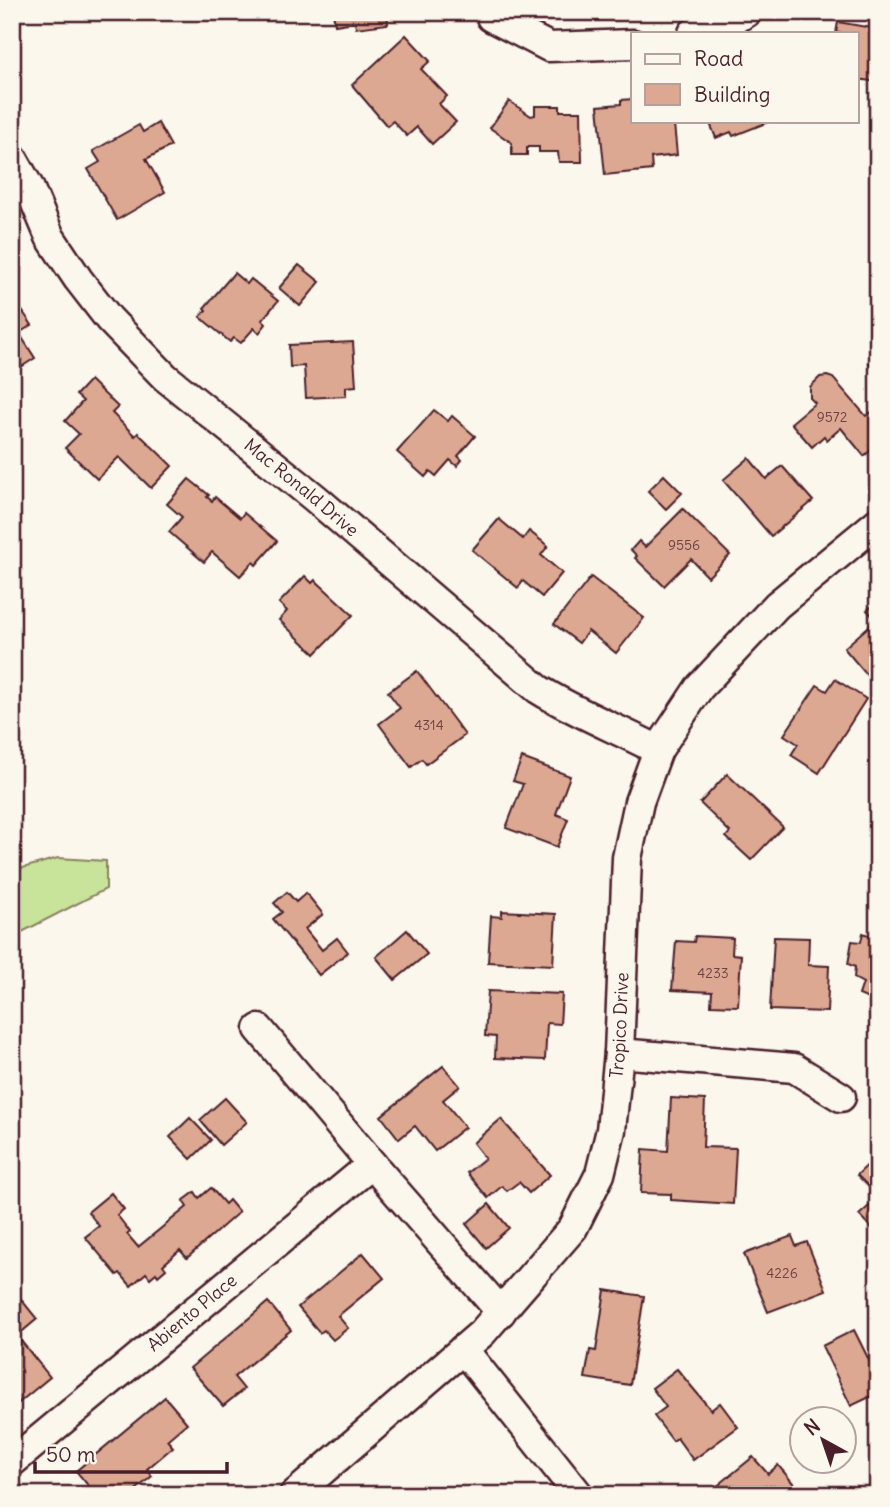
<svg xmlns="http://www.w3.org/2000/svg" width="890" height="1507" font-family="Delius,sans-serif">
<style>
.green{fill:#c8e39a;stroke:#898162;stroke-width:2}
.building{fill:#dca891;stroke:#4a1f2b;stroke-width:2}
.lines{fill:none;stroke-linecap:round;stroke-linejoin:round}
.minor-casing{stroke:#4a1f2b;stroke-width:33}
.minor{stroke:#fbf7ec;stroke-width:28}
.labels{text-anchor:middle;stroke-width:6;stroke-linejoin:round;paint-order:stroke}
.number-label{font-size:14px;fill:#6e4144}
.street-label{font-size:18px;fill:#4a1f2b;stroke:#fbf7ec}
</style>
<rect width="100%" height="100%" fill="#fbf7ec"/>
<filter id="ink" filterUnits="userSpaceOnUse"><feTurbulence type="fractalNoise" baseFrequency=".0143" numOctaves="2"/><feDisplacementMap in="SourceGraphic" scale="14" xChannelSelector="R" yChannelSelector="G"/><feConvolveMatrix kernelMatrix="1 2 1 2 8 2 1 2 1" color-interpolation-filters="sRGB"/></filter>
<g filter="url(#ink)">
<polygon class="green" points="58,858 106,861 106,889 20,933 12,934 12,871"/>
<g class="building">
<polygon points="333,12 387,12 388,24 356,28 355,22 335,25"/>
<polygon points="838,22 878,29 878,82 857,79 857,33 836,33"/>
<polygon points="406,35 430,61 421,69 447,96 439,104 456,122 432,144 417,127 407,136 393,121 387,126 352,85"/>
<polygon points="633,99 633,121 667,121 667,125 674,124 677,155 651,158 652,170 605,175 598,106 621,104 621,100"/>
<polygon points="509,101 531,116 535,115 535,106 560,106 560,111 581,111 582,162 559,162 558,152 539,152 539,147 527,147 527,155 512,155 512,143 490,128"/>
<polygon points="709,121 765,121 766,123 733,136 731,132 716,138"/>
<polygon points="158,123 171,146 146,159 165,192 117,220 88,169 100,162 93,151 139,125 143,132"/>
<polygon points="299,265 320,282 300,306 279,288"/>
<polygon points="234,273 247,284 251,279 278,301 262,320 266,324 259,333 254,328 241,343 234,338 230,342 200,317 206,310 204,308"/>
<polygon points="16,302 32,325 19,333 35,358 12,373 12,305"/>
<polygon points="353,342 356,386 346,387 346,396 306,398 304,366 290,367 289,345"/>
<polygon points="878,357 878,375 869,364"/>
<polygon points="827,376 833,378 866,416 873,411 878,417 878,444 864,456 841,428 827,440 824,436 812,447 791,423 815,403 810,398 810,387 820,377"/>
<polygon points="90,380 118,407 112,413 135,436 138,433 172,466 151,488 119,457 97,479 65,448 79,434 65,421 83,401 76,395"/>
<polygon points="434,410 448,421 452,416 475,436 458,456 462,460 457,466 450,460 436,476 430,471 425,477 397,452"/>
<polygon points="749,458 766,479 782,466 813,501 771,536 723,480"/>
<polygon points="664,475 682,493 666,509 648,491"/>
<polygon points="189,479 209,495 207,497 212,501 215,497 240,518 244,513 277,541 256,565 253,562 240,576 212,552 204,562 169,532 182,517 167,504"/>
<polygon points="683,509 730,555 708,577 691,559 664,586 635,558 637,556 631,550 639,541 645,547"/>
<polygon points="499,519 523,539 529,531 548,546 541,555 562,573 542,597 523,581 518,588 472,550"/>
<polygon points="305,576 312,583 315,580 353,615 315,654 279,620 287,611 279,603"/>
<polygon points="591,577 644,618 616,653 588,631 579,643 554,624"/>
<polygon points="878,601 878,673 870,679 844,648 876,620 867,610"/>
<polygon points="417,671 465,735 426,764 422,759 411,767 379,724 400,708 388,692"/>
<polygon points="835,679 866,699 819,773 791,755 798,744 784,735 817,685 827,691"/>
<polygon points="522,758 570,776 556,814 568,819 557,847 506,828 523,784 513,781"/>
<polygon points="727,774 783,827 751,860 726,837 730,832 700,803"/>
<polygon points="287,892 296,902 306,893 323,914 305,929 322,950 337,938 348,952 319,975 273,919 282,912 274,903"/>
<polygon points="502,911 556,914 553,965 488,962 491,916 502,917"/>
<polygon points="407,930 427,954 395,980 376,957"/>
<polygon points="863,933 878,939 878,1003 859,995 863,983 854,978 855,967 848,964 852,941 861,942"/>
<polygon points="695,936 733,938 732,954 741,955 738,1006 711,1005 712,992 672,990 676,941 694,942"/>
<polygon points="774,937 809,938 808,965 829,966 827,1012 770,1010"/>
<polygon points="488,991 562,994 560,1024 547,1023 545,1060 495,1058 496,1037 485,1036"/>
<polygon points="443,1066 460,1086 443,1100 465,1127 435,1151 415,1126 399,1139 381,1116"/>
<polygon points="225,1098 247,1122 221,1145 200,1120"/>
<polygon points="671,1098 705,1100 703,1147 736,1148 733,1204 671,1200 671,1194 641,1193 643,1149 668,1151"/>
<polygon points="190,1118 211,1140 191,1159 170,1137"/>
<polygon points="501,1119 550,1175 529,1193 519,1182 507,1191 502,1186 488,1198 467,1173 485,1158 473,1143"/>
<polygon points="878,1155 878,1196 857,1175"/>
<polygon points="211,1188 225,1204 229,1200 239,1212 187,1258 180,1250 163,1265 166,1269 158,1276 156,1273 150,1278 146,1273 131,1286 120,1273 117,1275 85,1237 99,1226 88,1212 111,1193 124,1209 117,1215 130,1232 127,1234 138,1247 187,1207 183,1201 195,1192 199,1198"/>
<polygon points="878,1198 878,1235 859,1215"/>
<polygon points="489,1204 509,1228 486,1248 466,1224"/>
<polygon points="792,1236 796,1246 807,1242 826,1290 768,1312 744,1254"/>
<polygon points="363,1253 384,1278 338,1316 348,1328 333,1340 324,1330 320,1333 298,1307"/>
<polygon points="12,1288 37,1319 17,1336 50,1377 15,1406 12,1403"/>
<polygon points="605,1290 644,1296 630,1385 585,1378 590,1350 596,1351"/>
<polygon points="268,1302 291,1330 234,1377 244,1389 223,1406 190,1368"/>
<polygon points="854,1330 878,1378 878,1393 851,1406 822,1346"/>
<polygon points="677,1369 711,1410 720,1403 738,1427 693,1460 677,1438 673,1441 654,1416 666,1407 652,1388"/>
<polygon points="165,1397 187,1423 167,1440 173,1447 147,1469 152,1476 130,1495 96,1495 76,1471"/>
<polygon points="753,1457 768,1474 778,1465 803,1495 723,1495 716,1487"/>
</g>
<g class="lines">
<g class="minor-casing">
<g id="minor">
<polyline points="491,17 549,47 633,44"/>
<polyline points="693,33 736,19 747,12"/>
<path id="s1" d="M12,157L29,187L50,237L78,279L109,319L165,377L315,498L538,689C576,713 618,729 658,750"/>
<polyline points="259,1029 372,1164 501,1312"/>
<polyline points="619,1053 794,1068 841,1097"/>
<polyline points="463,1349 579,1495"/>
<path id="s2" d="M12,1462L372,1164"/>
<path id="s3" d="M294,1495L482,1333L573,1228L600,1174L611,1130L619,1053L627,858L639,802L658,750L699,688L777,605L878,522"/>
</g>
</g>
<use href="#minor" class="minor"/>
</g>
</g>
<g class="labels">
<g class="number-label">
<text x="832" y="422">9572</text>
<text x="684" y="550">9556</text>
<text x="429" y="730">4314</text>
<text x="713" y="978">4233</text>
<text x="782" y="1278">4226</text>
</g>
<g class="street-label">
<text dy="6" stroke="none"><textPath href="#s1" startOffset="446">Mac Ronald Drive</textPath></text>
<text dy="6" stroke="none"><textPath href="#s3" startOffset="598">Tropico Drive</textPath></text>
<text dy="6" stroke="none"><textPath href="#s2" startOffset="234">Abiento Place</textPath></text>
</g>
</g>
<rect width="890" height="1507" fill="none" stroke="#fbf7ec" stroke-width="42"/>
<rect x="21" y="21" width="848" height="1465" fill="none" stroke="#4a1f2b" stroke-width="2.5" filter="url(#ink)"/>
<rect x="631" y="32" width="228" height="91" fill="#fbf7ec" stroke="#b4a19f" stroke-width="2"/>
<rect x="645" y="54" width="35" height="10" fill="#fbf7ec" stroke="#b4a19f" stroke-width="2"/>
<text x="694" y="66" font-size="21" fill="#4a1f2b">Road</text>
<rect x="645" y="84" width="35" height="21" fill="#dca891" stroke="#b4a19f" stroke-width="2"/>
<text x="694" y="102" font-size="21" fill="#4a1f2b">Building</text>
<g transform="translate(823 1440) rotate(320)"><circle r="33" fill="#fbf7ec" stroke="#b4a19f" stroke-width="2"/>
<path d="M0-5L12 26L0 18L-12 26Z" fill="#4a1f2b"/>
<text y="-10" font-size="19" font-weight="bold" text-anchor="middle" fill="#4a1f2b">N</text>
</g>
<path d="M35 1462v10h192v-10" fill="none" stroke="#4a1f2b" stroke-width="3.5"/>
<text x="46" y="1462" font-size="21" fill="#4a1f2b" stroke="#fbf7ec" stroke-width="5" paint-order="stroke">50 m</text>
</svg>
